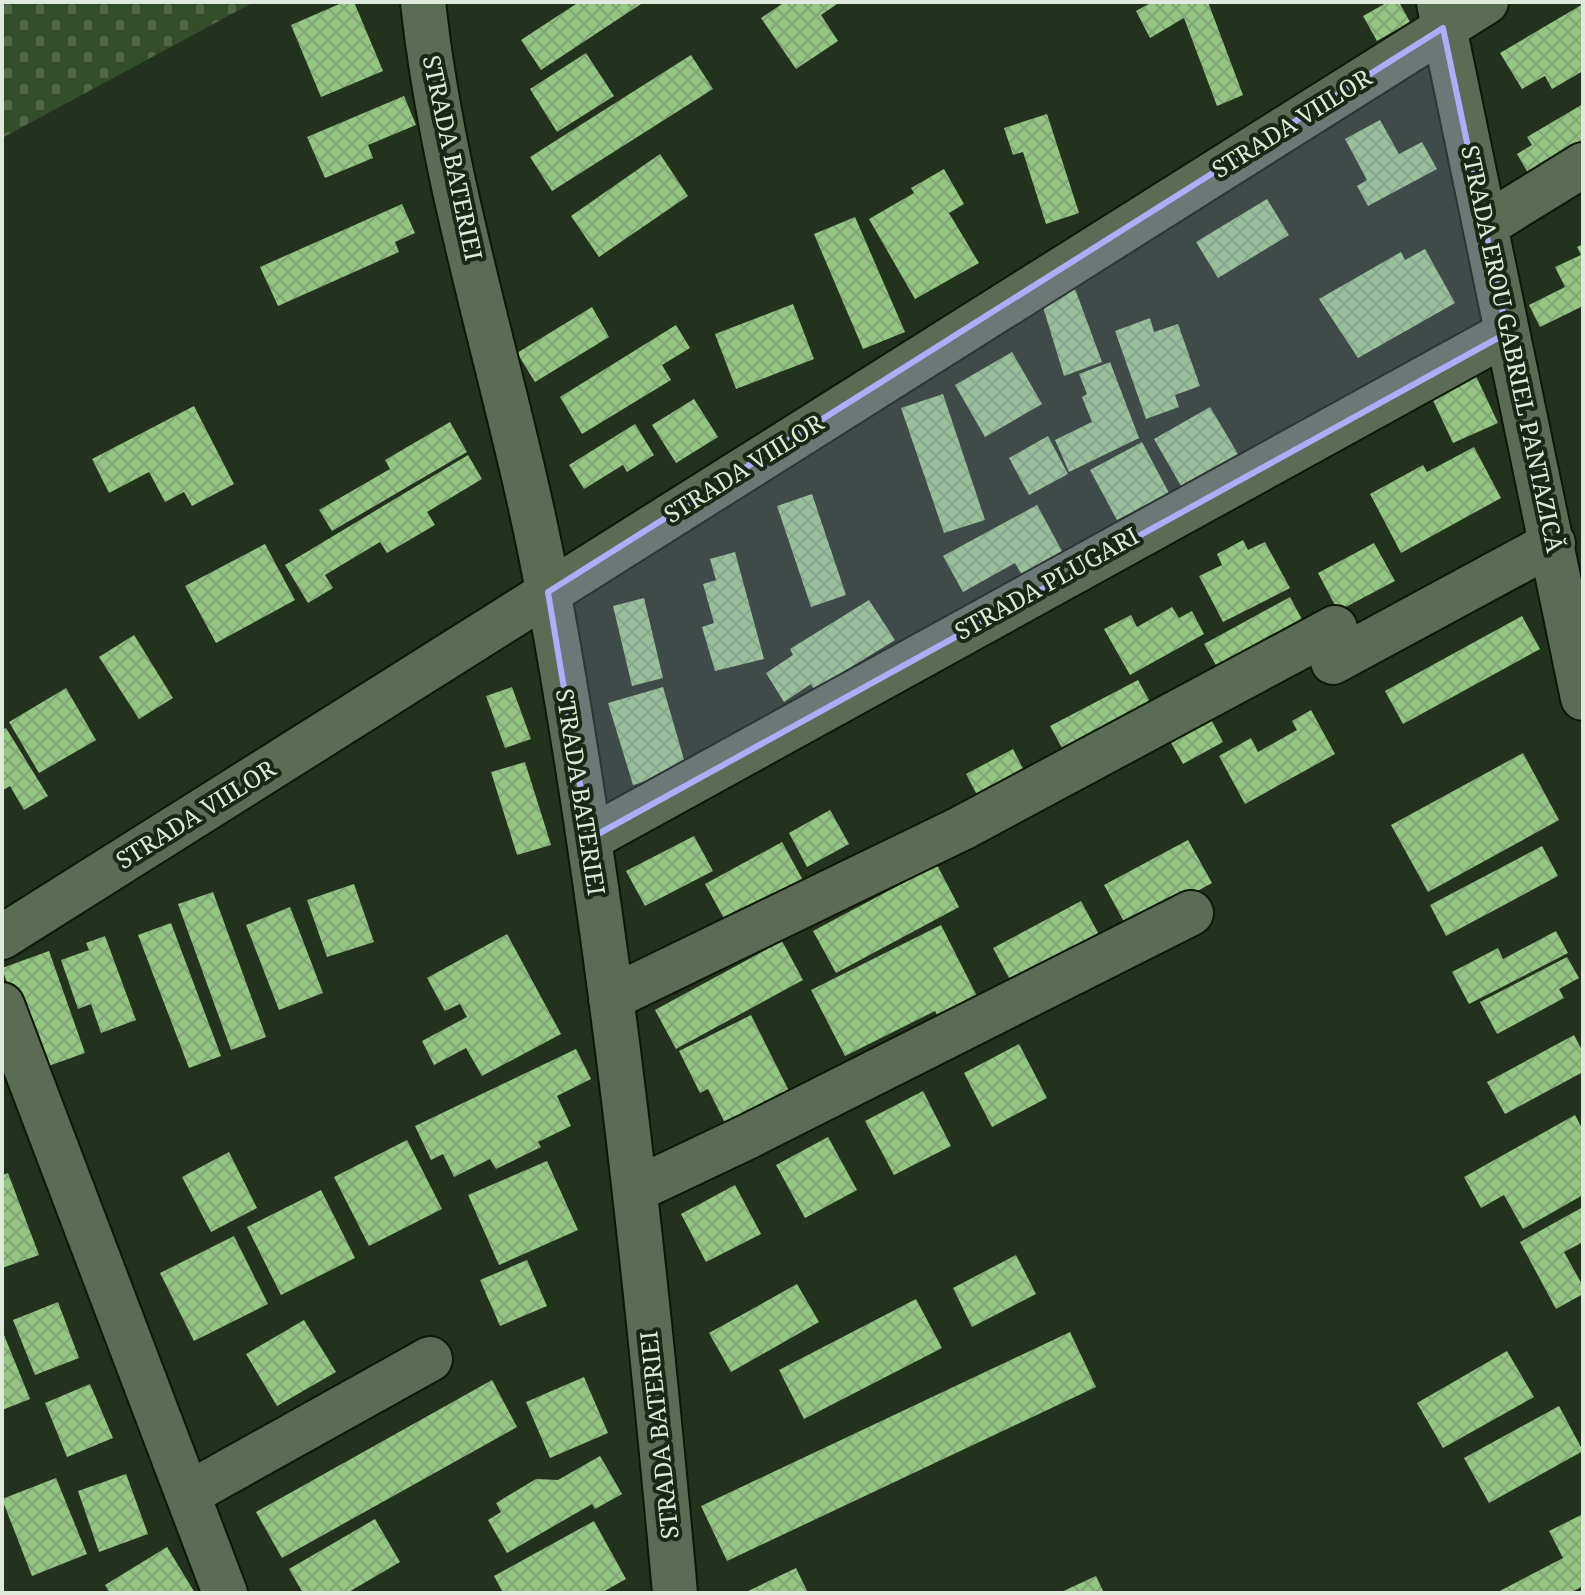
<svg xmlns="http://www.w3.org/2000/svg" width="1585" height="1595" font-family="'Noto Serif',serif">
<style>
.cemetery{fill:url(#cemetery-stones)}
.building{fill:url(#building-cross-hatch)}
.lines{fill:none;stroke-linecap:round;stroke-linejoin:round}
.minor-casing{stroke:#0b1906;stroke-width:48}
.minor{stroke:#5b6c55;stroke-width:44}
.marked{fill:#abaffb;fill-opacity:0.2;stroke:#abaffb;stroke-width:6;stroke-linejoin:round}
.labels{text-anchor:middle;stroke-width:8;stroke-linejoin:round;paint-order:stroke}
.street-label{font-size:24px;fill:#e0eadc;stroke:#192814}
</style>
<defs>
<pattern id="cemetery-stones" width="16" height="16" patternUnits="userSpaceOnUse" patternTransform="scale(2)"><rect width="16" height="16" fill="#334f29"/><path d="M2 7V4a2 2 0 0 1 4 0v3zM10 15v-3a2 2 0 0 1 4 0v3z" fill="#506847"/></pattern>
<pattern id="building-cross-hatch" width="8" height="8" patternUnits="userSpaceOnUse" patternTransform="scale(2)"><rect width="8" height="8" fill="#95c584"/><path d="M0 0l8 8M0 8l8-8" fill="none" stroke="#80a574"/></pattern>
</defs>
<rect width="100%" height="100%" fill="#23321d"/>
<polygon class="cemetery" points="2,2 254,2 2,138"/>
<g class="building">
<polygon points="344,2 354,2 383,71 321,97 291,25"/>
<polygon points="579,2 644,2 541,70 521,40"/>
<polygon points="785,2 840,2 821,15 838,41 796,69 761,18"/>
<polygon points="1152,2 1208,2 1243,95 1217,106 1184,18 1150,38 1136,11"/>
<polygon points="1388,2 1399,2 1410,22 1377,41 1363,16"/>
<polygon points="1583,4 1583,71 1552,89 1545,76 1522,89 1500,53"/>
<polygon points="586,53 614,96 557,132 530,89"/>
<polygon points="691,55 713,89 552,191 530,157"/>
<polygon points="404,96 416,125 368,145 373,158 325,178 307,137"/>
<polygon points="1583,104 1583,147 1531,178 1517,154 1532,145 1527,137"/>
<polygon points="1047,114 1079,213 1046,224 1023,152 1013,155 1004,128"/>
<polygon points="1380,120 1399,154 1422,142 1437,169 1368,206 1357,186 1367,180 1345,139"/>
<polygon points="660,154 688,196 599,257 571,216"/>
<polygon points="944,169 964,204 949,213 979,263 915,299 869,219 914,193 911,188"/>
<polygon points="1267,199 1289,235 1218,278 1196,242"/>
<polygon points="402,204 415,233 395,242 399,252 278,306 260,267"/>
<polygon points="855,217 905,332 863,349 814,234"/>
<polygon points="1583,244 1583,306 1540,327 1529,305 1565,287 1555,267 1581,255 1577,247"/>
<polygon points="1425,249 1455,303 1358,358 1319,299 1401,252 1405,260"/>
<polygon points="1074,286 1102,362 1064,376 1043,307"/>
<polygon points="793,304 814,359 736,389 715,334"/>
<polygon points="592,307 609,337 535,382 517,353"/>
<polygon points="1150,318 1154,332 1178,324 1200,386 1175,395 1179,407 1146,419 1115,331"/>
<polygon points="676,325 690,348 662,365 671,380 582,434 560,397"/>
<polygon points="1012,352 1042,404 985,437 955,385"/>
<polygon points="1110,362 1139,438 1069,472 1055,440 1092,422 1082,397 1087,394 1079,374"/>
<polygon points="1476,376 1498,423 1453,443 1431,396"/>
<polygon points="943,394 985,520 944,533 901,408"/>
<polygon points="694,399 718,437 676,463 652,425"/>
<polygon points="194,406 234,484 192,506 184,492 165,502 149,472 109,493 92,459"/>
<polygon points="1210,407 1238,454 1181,486 1154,439"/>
<polygon points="450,422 467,452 332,531 319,510 390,469 385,460"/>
<polygon points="635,424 654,455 627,472 623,465 584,489 569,465"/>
<polygon points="1048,436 1068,474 1029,495 1009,458"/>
<polygon points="1142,442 1169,493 1117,520 1090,470"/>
<polygon points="1474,447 1501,498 1401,553 1370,494 1423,465 1427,472"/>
<polygon points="468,455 482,479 427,512 435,525 387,553 380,542 325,575 333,588 308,603 285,565"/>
<polygon points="812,494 846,595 811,607 777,506"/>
<polygon points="1037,505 1069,564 1028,586 1015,563 963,592 943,556"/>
<polygon points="1243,540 1248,550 1265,542 1290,588 1223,622 1199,576 1222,565 1217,554"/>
<polygon points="1374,543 1395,581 1338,611 1318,573"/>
<polygon points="265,544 295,600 216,643 185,586"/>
<polygon points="735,552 764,659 715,671 702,627 714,623 703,584 716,580 710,559"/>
<polygon points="1290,597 1306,627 1221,674 1204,644"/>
<polygon points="644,598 663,678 632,686 613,606"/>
<polygon points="869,600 895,640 814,690 811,684 784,702 766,673 793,655 790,649"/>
<polygon points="1172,607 1179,618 1192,611 1204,634 1130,675 1104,629 1131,615 1137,627"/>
<polygon points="1522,616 1540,649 1403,724 1385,691"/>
<polygon points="134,635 173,698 139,719 99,657"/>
<polygon points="1138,680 1155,711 1067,757 1050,726"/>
<polygon points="512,687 531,739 505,748 486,696"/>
<polygon points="663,687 687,770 633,785 608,703"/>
<polygon points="66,688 96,740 39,773 9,722"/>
<polygon points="1311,710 1335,754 1245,804 1219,756 1251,738 1258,752 1297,730 1292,721"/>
<polygon points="1211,719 1223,742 1183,764 1170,741"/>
<polygon points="6,728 48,796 24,810 10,786 2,791 2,730"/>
<polygon points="1013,749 1030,782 983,806 966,774"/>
<polygon points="1523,753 1559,820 1428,892 1391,825"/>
<polygon points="525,762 551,845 517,855 491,772"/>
<polygon points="830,810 849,844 807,867 789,833"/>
<polygon points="694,836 713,871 645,906 626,871"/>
<polygon points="1188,840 1212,883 1128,929 1104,885"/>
<polygon points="782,842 804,882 727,924 705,884"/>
<polygon points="1542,846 1558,876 1446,936 1430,905"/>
<polygon points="937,865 959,907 836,973 813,931"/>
<polygon points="354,884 374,942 327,957 307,900"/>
<polygon points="213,892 266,1037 231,1050 178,904"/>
<polygon points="1081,901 1104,944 1016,991 993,948"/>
<polygon points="290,907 323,993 279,1010 246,925"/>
<polygon points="171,923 221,1056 189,1068 138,935"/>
<polygon points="941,925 983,1008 944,1028 935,1011 845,1056 811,990"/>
<polygon points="1556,931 1568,953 1469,1004 1452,972 1498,948 1503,959"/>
<polygon points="507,934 561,1034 482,1076 466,1048 434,1065 422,1041 467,1017 460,1004 445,1011 427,978"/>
<polygon points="105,936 136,1020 101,1033 91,1004 78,1009 61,960 89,950 86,943"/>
<polygon points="782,941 803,980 676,1049 655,1010"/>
<polygon points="49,951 85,1053 37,1070 2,968"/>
<polygon points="1567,957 1579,978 1559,989 1564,998 1497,1034 1480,1002"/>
<polygon points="751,1015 789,1091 725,1123 708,1089 700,1093 679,1051"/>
<polygon points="1574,1035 1583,1052 1583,1072 1505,1114 1487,1082"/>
<polygon points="1019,1044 1047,1098 992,1127 964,1073"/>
<polygon points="576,1049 591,1079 557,1096 571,1126 538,1142 541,1147 496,1169 490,1159 454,1177 443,1154 431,1160 415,1126"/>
<polygon points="923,1091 951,1146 894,1175 865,1121"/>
<polygon points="1575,1115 1583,1130 1583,1195 1523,1229 1504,1195 1481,1208 1464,1177"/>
<polygon points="828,1137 857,1190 805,1218 776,1165"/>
<polygon points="407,1140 442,1209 369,1246 334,1177"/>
<polygon points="229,1152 257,1208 211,1232 182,1177"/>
<polygon points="547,1161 578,1230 499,1265 468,1195"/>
<polygon points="8,1173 39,1255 2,1268 2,1175"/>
<polygon points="735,1185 761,1234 706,1262 681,1214"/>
<polygon points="321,1190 355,1258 281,1295 247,1227"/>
<polygon points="1583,1207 1583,1242 1564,1252 1583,1286 1583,1294 1556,1309 1520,1242"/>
<polygon points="234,1236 268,1304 194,1341 160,1273"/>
<polygon points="1016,1255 1036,1294 972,1327 953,1288"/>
<polygon points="527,1260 547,1306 500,1326 480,1280"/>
<polygon points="797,1284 819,1322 731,1372 709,1333"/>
<polygon points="916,1299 942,1348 804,1419 779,1370"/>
<polygon points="58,1302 79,1358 35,1375 13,1320"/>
<polygon points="304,1320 336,1372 277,1406 246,1354"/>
<polygon points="2,1330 30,1399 2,1410"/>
<polygon points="1070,1332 1096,1387 727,1561 701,1506"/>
<polygon points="1507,1351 1534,1397 1443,1448 1417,1403"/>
<polygon points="584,1377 608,1433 550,1458 526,1402"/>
<polygon points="492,1380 517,1427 282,1558 256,1512"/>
<polygon points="90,1384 113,1438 67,1457 45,1403"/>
<polygon points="1559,1406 1583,1451 1489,1503 1464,1458"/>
<polygon points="600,1456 622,1494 595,1509 592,1504 507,1553 488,1520 501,1512 496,1503 536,1479 558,1480"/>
<polygon points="126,1474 148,1534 99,1552 78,1491"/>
<polygon points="56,1478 87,1554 32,1576 2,1499"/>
<polygon points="1583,1514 1583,1586 1570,1593 1496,1593 1563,1558 1549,1531"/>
<polygon points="375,1519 400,1562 347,1593 303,1593 289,1569"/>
<polygon points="594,1521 626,1579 601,1593 503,1593 494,1576"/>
<polygon points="167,1547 195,1593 110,1593 105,1585"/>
<polygon points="796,1568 808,1593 744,1593"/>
<polygon points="1096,1576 1104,1593 1059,1593"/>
</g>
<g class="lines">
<g class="minor-casing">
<g id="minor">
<path d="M423,2C445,204 513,397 549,596C609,926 645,1260 675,1593"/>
<polyline points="1439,3 1583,698"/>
<polyline points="1486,225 1583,165"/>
<polyline points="1333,662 1553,543"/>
<polyline points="589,839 1507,333"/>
<polyline points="2,937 1486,2"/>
<polyline points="611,998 962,828 1335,628"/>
<polyline points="2,1005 225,1593"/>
<polyline points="635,1190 749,1136 1191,913"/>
<polyline points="188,1494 430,1359"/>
</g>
</g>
<use href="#minor" class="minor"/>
</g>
<path class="marked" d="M1443,28L1507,333L589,839L548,592Z"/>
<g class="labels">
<g class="street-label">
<text transform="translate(1292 124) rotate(-32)" y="8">STRADA VIILOR</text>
<text transform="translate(452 158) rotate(78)" y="8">STRADA BATERIEI</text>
<text transform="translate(1512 349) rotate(78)" y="8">STRADA EROU GABRIEL PANTAZICĂ</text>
<text transform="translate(744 469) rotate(-32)" y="8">STRADA VIILOR</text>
<text transform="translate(1047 584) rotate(-29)" y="8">STRADA PLUGARI</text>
<text transform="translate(580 792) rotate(81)" y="8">STRADA BATERIEI</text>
<text transform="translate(196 815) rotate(-32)" y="8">STRADA VIILOR</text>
<text transform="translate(660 1435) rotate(-96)" y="8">STRADA BATERIEI</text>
</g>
</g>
<rect width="1585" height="1595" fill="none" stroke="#e0eadc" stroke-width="8"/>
</svg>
